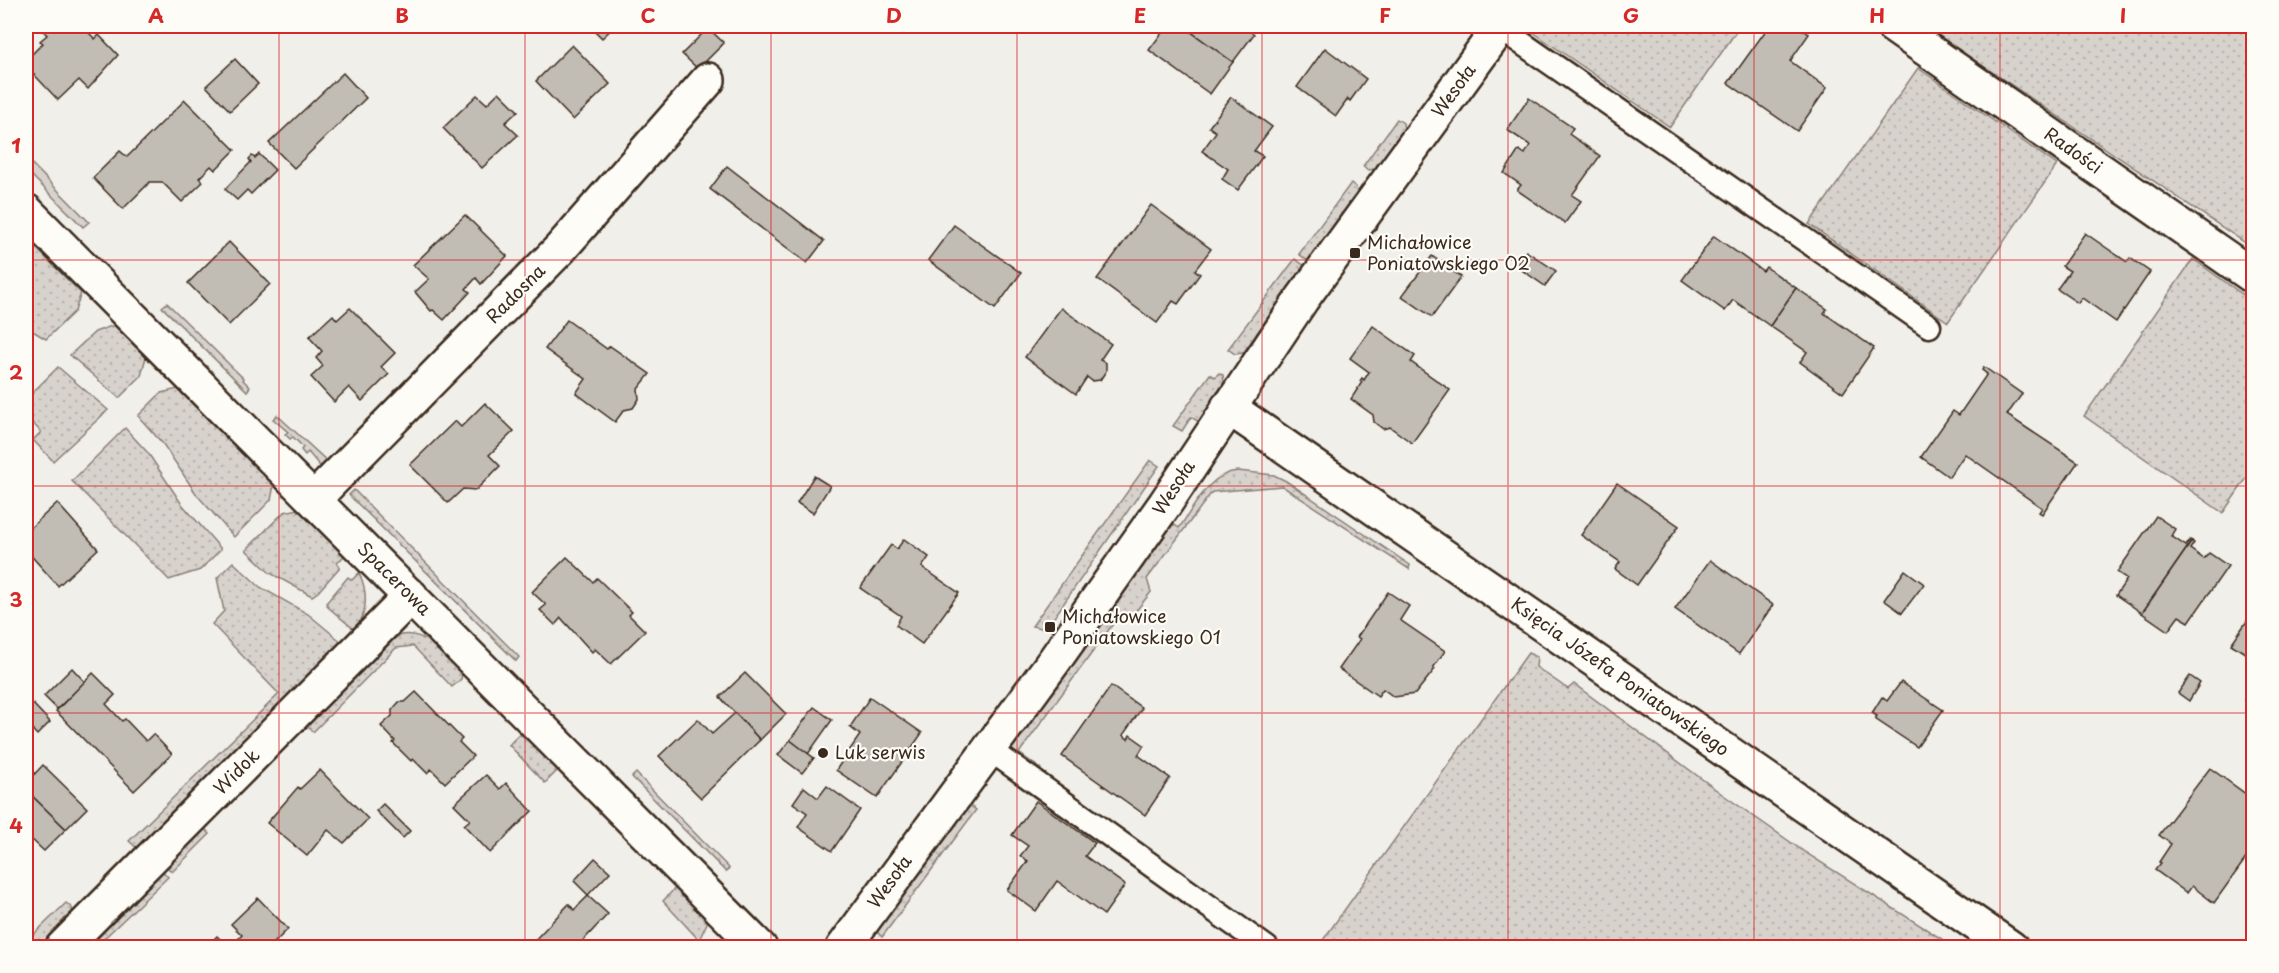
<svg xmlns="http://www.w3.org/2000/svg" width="2279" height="973" font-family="'Playpen Sans',sans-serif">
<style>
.grass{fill:url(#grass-dots);stroke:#897e75;stroke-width:1.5}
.building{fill:#c1bcb4;stroke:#3b2a1e;stroke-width:1.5}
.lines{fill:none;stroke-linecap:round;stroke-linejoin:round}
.service-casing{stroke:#3b2a1e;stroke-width:27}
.minor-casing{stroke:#3b2a1e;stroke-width:38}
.service{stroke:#fdfcf7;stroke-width:22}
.minor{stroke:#fdfcf7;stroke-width:33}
.grid{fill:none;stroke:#d62828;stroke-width:1.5;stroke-opacity:0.55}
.poi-dot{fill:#3b2a1e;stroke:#fdfcf7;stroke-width:2}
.labels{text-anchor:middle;stroke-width:4.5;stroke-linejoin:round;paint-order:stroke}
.street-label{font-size:18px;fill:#3b2a1e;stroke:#fdfcf7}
.poi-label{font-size:18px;fill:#3b2a1e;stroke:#fdfcf7;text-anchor:start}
.neatline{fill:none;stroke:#d62828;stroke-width:2}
.grid-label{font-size:20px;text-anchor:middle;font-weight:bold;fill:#d62828}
</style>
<defs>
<pattern id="grass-dots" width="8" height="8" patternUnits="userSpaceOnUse" patternTransform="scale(1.5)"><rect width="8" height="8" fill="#d7d2cc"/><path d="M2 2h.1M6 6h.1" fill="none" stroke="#b9b4af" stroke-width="1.8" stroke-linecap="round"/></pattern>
</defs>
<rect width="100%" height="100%" fill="#f1efea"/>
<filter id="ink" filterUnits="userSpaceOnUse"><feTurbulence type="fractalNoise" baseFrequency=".0167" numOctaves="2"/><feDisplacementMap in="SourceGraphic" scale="12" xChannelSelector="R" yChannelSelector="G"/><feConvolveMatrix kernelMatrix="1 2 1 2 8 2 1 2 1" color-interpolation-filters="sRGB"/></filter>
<g filter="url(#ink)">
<g class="grass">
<polygon points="1534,26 1740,26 1670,127 1530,30"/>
<polygon points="1924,26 2253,26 2253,248"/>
<polygon points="1918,68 2057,165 1948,322 1809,224"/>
<polygon points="1397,119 1403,123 1404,130 1376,169 1368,170 1363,166"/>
<polygon points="26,158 89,222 83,227 26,170"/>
<polygon points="1351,183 1356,187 1357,195 1309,262 1299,254"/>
<polygon points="26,238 81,293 75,311 46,339 26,327"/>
<polygon points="1295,259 1305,266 1243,353 1235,354 1228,349"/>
<polygon points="2193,259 2253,302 2253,469 2223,513 2084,416"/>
<polygon points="167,303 244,379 243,380 250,387 247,391 162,307"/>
<polygon points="114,325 146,357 141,376 119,398 70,355 95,332"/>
<polygon points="58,367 108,410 53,461 33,440 41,432 26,416 26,399"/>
<polygon points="1219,373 1223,375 1224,382 1199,422 1191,417 1182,431 1173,426 1210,374 1215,377"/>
<polygon points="178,389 274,485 271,500 234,537 197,495 163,444 138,416 161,393"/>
<polygon points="277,415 330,464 325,472 308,452 305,455 301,450 303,447 293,437 290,439 285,434 288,432 273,419"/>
<polygon points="125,428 148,453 181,503 221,549 200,570 169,580 72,481"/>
<polygon points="1150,460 1159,466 1046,629 1032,626"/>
<path d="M1238,471L1274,475L1286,481L1410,565L1409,569L1282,486L1212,492L1147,579L1151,592L1132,616L1118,617L1019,753L1041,769L1039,772L1011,752L1009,745L1169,521L1179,528C1195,506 1209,473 1238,471Z"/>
<polygon points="354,490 519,657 516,661 349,495"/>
<polygon points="299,509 345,555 337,563 340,567 318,592 312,596 270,573 246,550 284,512"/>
<polygon points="233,562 260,587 308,614 344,644 139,850 129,841 279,694 212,624 224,611 217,578"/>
<path d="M359,573C369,593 367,612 356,631L328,607L326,603L348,577L352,580Z"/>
<path d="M401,635C429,631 444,656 462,674L461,679L452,687L413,646L396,648L313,732L308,727L307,721L390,640Z"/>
<polygon points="1528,653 1537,657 1536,667 1568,689 1574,684 1722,794 1806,853 1948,943 1945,948 1318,947"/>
<polygon points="518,735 523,735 558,770 545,783 509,745"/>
<polygon points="636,773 729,868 726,872 632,777"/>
<polygon points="966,803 976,810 882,937 874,929"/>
<polygon points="200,829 206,830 210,834 172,872 164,864"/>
<polygon points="160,868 168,877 95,947 81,948"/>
<polygon points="675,888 708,921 699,940 663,901"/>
<polygon points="66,903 72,908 73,917 42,947 31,937"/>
</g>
<g class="building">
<polygon points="39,26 82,26 95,39 99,35 118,55 88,89 79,80 58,100 26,66 26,60 43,43 40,41 47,35"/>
<polygon points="590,26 615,26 602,38"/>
<polygon points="1167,26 1183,26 1233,62 1210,94 1149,50"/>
<polygon points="1183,26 1242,26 1254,34 1233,62"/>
<polygon points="1769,26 1797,26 1809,34 1790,61 1827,88 1797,131 1728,83"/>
<polygon points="708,28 724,43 698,69 682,54"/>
<polygon points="572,45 610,84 573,120 536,81"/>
<polygon points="1325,48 1366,79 1350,101 1348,99 1336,116 1297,87"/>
<polygon points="235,59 258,84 230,111 206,86"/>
<polygon points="343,73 366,98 294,168 269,143"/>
<polygon points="499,92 518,111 505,123 518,135 482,168 443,128 477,95 487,104"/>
<polygon points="1231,97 1272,127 1254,151 1263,156 1238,190 1222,179 1228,169 1202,151 1216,132 1209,127"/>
<polygon points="1529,98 1573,128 1569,134 1600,156 1572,195 1581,201 1565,223 1517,190 1521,185 1504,173 1519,150 1525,154 1530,145 1507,130"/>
<polygon points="185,100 235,150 215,170 211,166 199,178 203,182 182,202 162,182 150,182 123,209 93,178 120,151 127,157"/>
<polygon points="259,154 275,170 251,194 247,190 237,200 225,189 251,162 249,159 252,156 255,158"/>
<polygon points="727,166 824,241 807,263 710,189"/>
<polygon points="1151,205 1211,249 1195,270 1200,274 1178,304 1173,301 1157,323 1097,279"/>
<polygon points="465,215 507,256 481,284 476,278 466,289 470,292 444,320 433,310 431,311 415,292 429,279 413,265"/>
<polygon points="954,225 1021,273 995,309 928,260"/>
<polygon points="2085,233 2127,262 2130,258 2150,272 2116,322 2082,298 2078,303 2057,289 2070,271 2062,266"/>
<polygon points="1714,236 1763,271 1766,267 1796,288 1770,326 1733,300 1725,311 1682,280"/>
<polygon points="229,242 270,284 229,325 188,283"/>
<polygon points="1526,251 1556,271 1545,286 1516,266"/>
<polygon points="1432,256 1461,277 1432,317 1402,296"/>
<polygon points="1796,288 1827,309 1824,313 1874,348 1843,393 1800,362 1807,352 1770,326"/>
<polygon points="350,308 395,353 381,367 389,374 362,401 349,387 334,402 311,377 323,366 316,358 322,351 309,337 333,315 337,320"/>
<polygon points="1061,308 1111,344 1100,360 1106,363 1106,371 1100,380 1092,381 1087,377 1076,394 1025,357"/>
<polygon points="567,320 607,349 610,346 650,374 638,389 639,399 633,408 624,410 615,422 576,393 586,379 545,349"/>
<polygon points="1373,326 1415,356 1411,362 1450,390 1412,443 1390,427 1383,429 1374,422 1373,415 1351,399 1362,382 1360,381 1362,378 1364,380 1369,372 1350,358"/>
<polygon points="1984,367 2022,394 2007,415 2078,462 2042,514 2039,512 2042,508 1965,454 1949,477 1921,457 1953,411 1959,415 1987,374 1982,370"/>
<polygon points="485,403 514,431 489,455 500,466 476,490 463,489 448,503 410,465 455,421 461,427"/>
<polygon points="814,476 830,486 813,513 797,503"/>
<polygon points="1617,483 1679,526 1637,585 1615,569 1620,562 1581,535"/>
<polygon points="57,503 98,549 58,586 26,550 26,532"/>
<polygon points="2156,516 2175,529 2171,536 2186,546 2190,540 2192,541 2142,613 2116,595 2127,579 2117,572"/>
<polygon points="904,539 929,557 922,567 959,593 922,644 896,625 901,616 860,588 891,545 897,549"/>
<polygon points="2192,541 2194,543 2190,549 2204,559 2209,553 2228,566 2189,622 2179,616 2168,631 2142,613"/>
<polygon points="567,557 593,582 597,578 632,612 629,615 645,631 611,664 595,649 592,652 561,618 555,625 540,610 546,605 532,592"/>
<polygon points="1710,560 1773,605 1739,654 1675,609"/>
<polygon points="1905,570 1924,584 1902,613 1884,600"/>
<polygon points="1388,592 1409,606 1400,620 1445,651 1433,668 1435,669 1415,694 1394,697 1383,689 1378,696 1339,669 1360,639 1357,637"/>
<polygon points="2254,611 2254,659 2231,644"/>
<polygon points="72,668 85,682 57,709 44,696"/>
<polygon points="93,673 115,695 106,704 122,721 125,719 146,741 153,734 172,754 134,791 56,711"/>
<polygon points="745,673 786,714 760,740 720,697"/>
<polygon points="2190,676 2200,683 2189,701 2178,693"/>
<polygon points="1901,682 1943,710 1917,747 1875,719 1877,716 1872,713 1882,697 1887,701"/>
<polygon points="1111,686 1142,708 1123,735 1128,739 1130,735 1144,745 1138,755 1170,778 1145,815 1062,756"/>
<polygon points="2254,686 2254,706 2244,700"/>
<polygon points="416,692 462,739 459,742 473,756 445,783 431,769 427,773 413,759 411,761 393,743 395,741 381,726 392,716 392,710 399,702 405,702"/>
<polygon points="870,697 922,733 877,798 836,770 860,735 850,727"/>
<polygon points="32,703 50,722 37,735 26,723 26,710"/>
<polygon points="814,707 832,720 808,754 790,740"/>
<polygon points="735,713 760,740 701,798 659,756 698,719 712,734"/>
<polygon points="790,740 814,758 802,773 778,755"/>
<polygon points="43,765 87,808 66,829 26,790 26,783"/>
<polygon points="2210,768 2254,800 2254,847 2214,903 2192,886 2187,893 2155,870 2161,863 2159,862 2171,844 2159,835"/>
<polygon points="320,770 368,819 344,843 328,830 307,856 267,823 298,787 300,789"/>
<polygon points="486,775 500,789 506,783 532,811 490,853 464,825 470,820 454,804"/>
<polygon points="827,786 860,810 832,851 798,827 807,813 793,803 804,787 818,798"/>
<polygon points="26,790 66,829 44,851 29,837 26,840"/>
<polygon points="1036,801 1095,843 1085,856 1125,885 1104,915 1057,881 1036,911 1007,890 1028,861 1020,856 1028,846 1012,835"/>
<polygon points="383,804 410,831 403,838 376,811"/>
<polygon points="595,858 610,872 588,895 574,881"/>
<polygon points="588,896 608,914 576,948 532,948 530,945 569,904 574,910"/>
<polygon points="258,898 288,929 269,948 229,948 242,935 231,924"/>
<polygon points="217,936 229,948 203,948 203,945 208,940 212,941"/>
</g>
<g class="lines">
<g class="service-casing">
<g id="service">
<polyline points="1500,28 1929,326"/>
<polyline points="989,749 1267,948"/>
</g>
</g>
<g class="minor-casing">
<g id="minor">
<polyline points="1893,26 2254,277"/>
<polyline points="26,211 760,948"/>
<polyline points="1228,407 2011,948"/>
<polyline points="314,499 560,249 708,80"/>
<polyline points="62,948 411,596"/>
<polyline points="843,948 1054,661 1165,504 1302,299 1501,26"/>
</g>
</g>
<use href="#service" class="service"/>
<use href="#minor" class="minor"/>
</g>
</g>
<path class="grid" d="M279,26V948M525,26V948M771,26V948M1017,26V948M1262,26V948M1508,26V948M1754,26V948M2000,26V948M26,260H2254M26,486H2254M26,713H2254"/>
<g class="poi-dot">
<rect x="1349" y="247" width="12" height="12" rx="3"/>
<rect x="1044" y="621" width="12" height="12" rx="3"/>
<circle cx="823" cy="753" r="6"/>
</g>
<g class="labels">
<g class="street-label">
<text transform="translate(1454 91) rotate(-54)" y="6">Wesoła</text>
<text transform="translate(2073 151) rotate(35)" y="6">Radości</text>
<text transform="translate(516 294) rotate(-45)" y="6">Radosna</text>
<text transform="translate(1174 488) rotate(-57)" y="6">Wesoła</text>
<text transform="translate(394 579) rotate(45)" y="6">Spacerowa</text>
<text transform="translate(1620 677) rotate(35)" y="6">Księcia Józefa Poniatowskiego</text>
<text transform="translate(237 772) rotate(-45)" y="6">Widok</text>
<text transform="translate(890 882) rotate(-54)" y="6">Wesoła</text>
</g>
<g class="poi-label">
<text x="1367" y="249">Michałowice<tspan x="1367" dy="21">Poniatowskiego 02</tspan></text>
<text x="1062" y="623">Michałowice<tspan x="1062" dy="21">Poniatowskiego 01</tspan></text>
<text x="835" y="759">Luk serwis</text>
</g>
</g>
<rect width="2279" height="973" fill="none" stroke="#fdfcf7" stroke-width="66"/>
<rect x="33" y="33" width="2213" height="907" class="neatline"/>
<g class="grid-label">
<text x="156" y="23">A</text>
<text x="402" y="23">B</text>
<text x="648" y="23">C</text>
<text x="894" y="23">D</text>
<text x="1140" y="23">E</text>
<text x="1385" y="23">F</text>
<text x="1631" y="23">G</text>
<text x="1877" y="23">H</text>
<text x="2123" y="23">I</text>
<text x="16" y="153">1</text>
<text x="16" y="380">2</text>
<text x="16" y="607">3</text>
<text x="16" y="833">4</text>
</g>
</svg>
